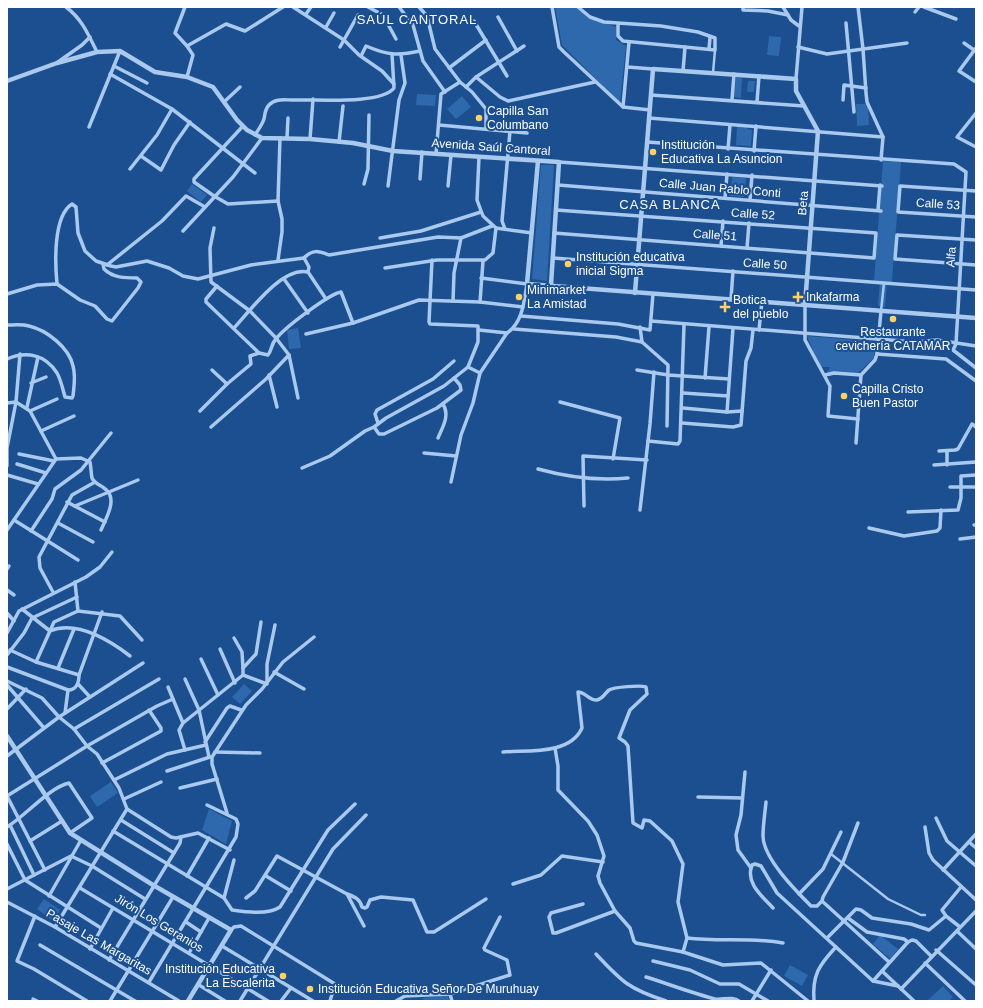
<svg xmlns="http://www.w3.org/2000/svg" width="983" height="1008" font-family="Helvetica,sans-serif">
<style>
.green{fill:#2e69ad}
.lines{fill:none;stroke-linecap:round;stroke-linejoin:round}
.pedestrian{stroke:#a9c9ee;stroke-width:2.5}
.minor{stroke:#a9c9ee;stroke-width:3.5}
.tertiary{stroke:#a9c9ee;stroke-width:4.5}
.poi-dot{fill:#ffd166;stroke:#1b4f8f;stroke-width:1.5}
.labels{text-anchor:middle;stroke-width:4;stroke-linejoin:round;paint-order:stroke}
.poi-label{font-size:12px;fill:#fff;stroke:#1b4f8f;text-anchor:start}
.street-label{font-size:12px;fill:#fff;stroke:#1b4f8f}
.neighbourhood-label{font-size:13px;letter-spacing:1px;fill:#fff;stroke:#1b4f8f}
</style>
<rect width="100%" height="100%" fill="#1b4f8f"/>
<g class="green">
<polygon points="555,7 576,7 589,18 616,27 616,40 626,46 620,103 562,45"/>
<polygon points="769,36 781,37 779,56 767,55"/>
<polygon points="736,77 742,78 741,98 734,97"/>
<polygon points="748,81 755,81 754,92 747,92"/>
<polygon points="417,94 436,95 435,106 416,105"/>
<polygon points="462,96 471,107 456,119 447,109"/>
<polygon points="856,104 868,104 869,125 857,126"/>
<polygon points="737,126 747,127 747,129 752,130 751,146 736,145"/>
<polygon points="883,161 901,162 892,282 887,282 885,307 878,306 880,281 874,281"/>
<polygon points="541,165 554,165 547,281 532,279"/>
<polygon points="732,177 746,178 744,197 730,196"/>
<polygon points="192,184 207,195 201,202 187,191"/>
<polygon points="298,328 301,348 289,349 287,330"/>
<polygon points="807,336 876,342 874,358 858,373 827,373 830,367 820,367"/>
<polygon points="244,684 252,691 240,704 232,697"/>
<polygon points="111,782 118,793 97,807 90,796"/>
<polygon points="209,809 232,821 226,844 202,830"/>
<polygon points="44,899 60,910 53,921 37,909"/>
<polygon points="880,935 898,949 890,959 873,944"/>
<polygon points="790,965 808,975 802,986 784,976"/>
<polygon points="943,986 953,997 949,1001 929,1001 928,1000"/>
<polygon points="448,995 449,1001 425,1001 422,998"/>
</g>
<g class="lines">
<g class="pedestrian">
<polyline points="713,73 715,50"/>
<polyline points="881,311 884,283"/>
<polyline points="831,854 888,899 921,915 925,915"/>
</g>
<g class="minor">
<path d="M66,7C82,19 88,34 97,52"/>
<polyline points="185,7 175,33 187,46 193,55 187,77"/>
<polyline points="293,7 344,40 359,55 382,71 394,84"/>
<polyline points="368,7 383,15 396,39"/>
<polyline points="399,7 413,25 423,61 445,92"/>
<polyline points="419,7 427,16 435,49 460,82 441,94 436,154"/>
<polyline points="552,7 559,47 564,52 623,107 650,110"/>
<polyline points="578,7 590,17 604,22 661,26 698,32 715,38 715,50 623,41 618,36 618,24"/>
<polyline points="743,7 743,10 768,11 788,15"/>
<polyline points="783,7 791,20 799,26"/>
<polyline points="858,7 863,49 866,93 867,102 883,137 881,160"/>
<polyline points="924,7 956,19"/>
<polyline points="915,12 919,7"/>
<polyline points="306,14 311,7"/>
<polyline points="498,17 517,51"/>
<polyline points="474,21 507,76"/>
<polyline points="846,23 854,112"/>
<polyline points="326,27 334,13"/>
<polyline points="964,43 974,50"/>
<polyline points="187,46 226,24 245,31 283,7"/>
<polyline points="340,47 358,15"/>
<polyline points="798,47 827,54 907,43"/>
<polyline points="976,48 959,71 976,82"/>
<polyline points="709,49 710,37"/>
<path d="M361,56L366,46C387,55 397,56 420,51"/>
<polyline points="58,62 82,45 90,37"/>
<polyline points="114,66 147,83"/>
<polyline points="627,67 653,69"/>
<polyline points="449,68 486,40"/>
<polyline points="683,71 685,47"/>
<polyline points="110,74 172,109"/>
<polyline points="476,77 500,97 508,101 595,82"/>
<polyline points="796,79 802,7"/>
<polyline points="460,82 472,92 486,109 486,129"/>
<polyline points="466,87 476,77 524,46"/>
<polyline points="651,95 804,106"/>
<polyline points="732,100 734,74"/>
<polyline points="843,100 844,85 866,88"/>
<polyline points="224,102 240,87"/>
<polyline points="757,102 759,76"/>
<polyline points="623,107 629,42"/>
<polyline points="976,113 957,137 976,147"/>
<polyline points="649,118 883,137"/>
<polyline points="439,125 527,133"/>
<polyline points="243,126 194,179 194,182 214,196 228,204 278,201"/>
<polyline points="89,127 120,51"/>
<path d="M255,135C258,130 262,125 264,119C265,114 265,109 269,105C275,98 285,100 292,100C315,99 381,105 394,88L392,54"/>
<polyline points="287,138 288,118"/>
<polyline points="310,139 313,99"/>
<polyline points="339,142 343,106"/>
<polyline points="647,142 954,164 966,172 956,344 953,350 976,368"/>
<polyline points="728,149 730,125"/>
<polyline points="754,151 756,126"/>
<polyline points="141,156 161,170 174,145 190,122"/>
<polyline points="479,157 477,200 483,216 496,228 532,233"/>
<polyline points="559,162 882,186"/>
<polyline points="130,169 157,135 172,109 255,173"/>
<polyline points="420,179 422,152"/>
<polyline points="364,184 368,169 369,115"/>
<polyline points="558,185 881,211"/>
<polyline points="388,186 399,100 405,83 401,55"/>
<polyline points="448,186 451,155"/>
<polyline points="976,191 900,186 898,212 976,217"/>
<polyline points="725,198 727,174"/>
<polyline points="750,200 752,175"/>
<polyline points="878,210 880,185"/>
<polyline points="505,229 502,221 510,131"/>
<polyline points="183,231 233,177 262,138"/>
<polyline points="554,233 874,258 876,233 556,210"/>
<polyline points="380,238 421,231 481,212"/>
<polyline points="976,240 897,235 895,259 976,265"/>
<polyline points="721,246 723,221"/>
<polyline points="747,248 749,223"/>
<path d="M304,258C312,249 319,251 329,255L438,237L461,238L492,226"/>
<polyline points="553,258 976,290"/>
<polyline points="278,260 282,232 282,219 278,201 280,138"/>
<polyline points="107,265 162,221 186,196 205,207"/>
<polyline points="385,268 437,260 485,260 493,253 496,228"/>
<polyline points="284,279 308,313"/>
<path d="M57,284C55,263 53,216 72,204L76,207L78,233L85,251L96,261L111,266L116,267L147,261L169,268L183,276L198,279L251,265L304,258L309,267L308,272"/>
<polyline points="217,286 206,299 206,302 259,353"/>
<path d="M7,294L37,285L57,284L80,300L95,306L107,319L112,321L138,288L141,282L137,278C125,278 113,278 104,269L103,264"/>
<polyline points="731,299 733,271"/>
<polyline points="453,301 454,273 461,238"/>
<polyline points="480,302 483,261"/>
<polyline points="805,305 805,340 830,386 828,416 858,419"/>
<polyline points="521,316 618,324 650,330 653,294"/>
<polyline points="651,321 915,342 937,340 976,346"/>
<path d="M7,325C14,325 22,324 29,326C46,330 69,347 73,366C76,376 74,386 73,396L72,398L65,397C63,390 61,380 57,373C45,354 26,351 7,359"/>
<polyline points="640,327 642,342"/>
<path d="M234,328C250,311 282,266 308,272L326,299"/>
<polyline points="514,329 616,337 642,342 668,365 667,426"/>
<polyline points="479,330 507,333"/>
<polyline points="759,330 762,301"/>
<polyline points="306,334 353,323 419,300 480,302 523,307"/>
<polyline points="877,354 946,359 976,381"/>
<polyline points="289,355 298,398"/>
<polyline points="468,367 480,373"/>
<polyline points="212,370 227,384"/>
<polyline points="637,370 668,375 729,379"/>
<polyline points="269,375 277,407"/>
<polyline points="825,375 834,373 861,375"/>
<polyline points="705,378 709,327"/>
<polyline points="31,383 46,377"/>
<polyline points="683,393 728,396"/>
<polyline points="560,402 620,418 613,459"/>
<path d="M7,403L16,402L30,411L56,459L81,458L90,462C91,467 91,473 92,478C94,483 100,485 104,488C119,498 106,518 101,530"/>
<polyline points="27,407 38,357"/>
<polyline points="683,408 727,412 742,411"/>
<polyline points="30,411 57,399"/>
<path d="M200,411L227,384L251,364L250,356L259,353L268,355C272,350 271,344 276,339C284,328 329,294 341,292L353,323"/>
<polyline points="727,412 733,328"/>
<polyline points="378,423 375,414 377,410 433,379 454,361"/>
<polyline points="682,423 733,427 741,425 746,361 751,348 753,330"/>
<polyline points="211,427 266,379 289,355 276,338 250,311 211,282 210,248 214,228"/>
<polyline points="374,427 379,434 384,434 437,408 461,390 460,385 454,378"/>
<polyline points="41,431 74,416"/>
<path d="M438,438C443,426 450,416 443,404"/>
<polyline points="648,441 678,444 680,441 684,325"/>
<polyline points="856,443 861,375 875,360 877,354 881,311"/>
<polyline points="939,451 955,450 958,449 972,424 976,427"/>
<polyline points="424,453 456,456"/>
<polyline points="19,454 54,461"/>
<polyline points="17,464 46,473"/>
<polyline points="934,465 976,462"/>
<polyline points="947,465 947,451"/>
<polyline points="7,466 7,448 16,402 20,354"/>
<polyline points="302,468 330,456 365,431 374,427 386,418 444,386 468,367 478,342 478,326 430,324 429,322 432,260"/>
<path d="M538,469C567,477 598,481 628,478"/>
<polyline points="7,475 38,484"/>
<path d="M451,482L461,435L473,403L480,373L507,333C523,322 524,301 527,284L481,278"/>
<polyline points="950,487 976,487"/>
<polyline points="67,502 105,522"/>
<polyline points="75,506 138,480"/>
<polyline points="584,506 583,456 647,460"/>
<polyline points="640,510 650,424 654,372"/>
<polyline points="908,512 958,510 961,498 961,476 976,475"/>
<polyline points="14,520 78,560"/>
<polyline points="58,523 93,542"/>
<polyline points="974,525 976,525"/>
<polyline points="869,528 904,536 937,531 940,528 941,510"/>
<polyline points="7,530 56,459"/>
<polyline points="31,531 52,499 55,489 81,470 111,433"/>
<polyline points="960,539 976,537"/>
<polyline points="7,569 9,566"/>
<polyline points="75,582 78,611 120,616 142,640"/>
<polyline points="7,590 14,595"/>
<polyline points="53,592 40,568 39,557 72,495 95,482"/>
<path d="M22,609L50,631C77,620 109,640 130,656"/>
<polyline points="7,613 14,621"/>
<polyline points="261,622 256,654 243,668 243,675 267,684 267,664 275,625"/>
<polyline points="7,633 19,611 86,577 100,567 112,552"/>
<polyline points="234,638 242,652 243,668"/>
<polyline points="220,649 235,683"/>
<polyline points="7,655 24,633 32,618 77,597"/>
<polyline points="201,659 218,695"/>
<polyline points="36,662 54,622 78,611"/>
<path d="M7,667L68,690C76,690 79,683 79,675L36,662L10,650"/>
<polyline points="58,668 74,629"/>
<polyline points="274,672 304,689"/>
<polyline points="79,675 102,612"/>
<polyline points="185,679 199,710 209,757"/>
<polyline points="7,681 42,698 59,717 74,729 87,746 97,754 119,788 127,809 171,837 176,838 198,833 230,850"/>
<polyline points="78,684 90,697"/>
<polyline points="7,685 44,728"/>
<polyline points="168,687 183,723"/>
<polyline points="7,709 26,689"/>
<polyline points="65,713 68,690"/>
<polyline points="74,729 159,679"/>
<polyline points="205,742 227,708 230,706 241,710"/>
<polyline points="555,748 558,766 558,790 588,821 597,835 604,856 598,876 600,883 615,911 630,928 634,941 636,943 683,952 723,965 761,963 808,1001"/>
<polyline points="185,750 179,730 183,723 243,675"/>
<polyline points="215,752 260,753"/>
<path d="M503,752C528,750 570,755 582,728L578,692C585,692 590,701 597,700C603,699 605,693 609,690C614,687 641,685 646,687L647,694L630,710L619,738L625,742L628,746L633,823L642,828L644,820L650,821L672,841L683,864L678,902L687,938L683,952"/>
<polyline points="7,756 59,717 143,663"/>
<polyline points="102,763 161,731 161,728 149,710"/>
<polyline points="167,771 210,757"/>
<polyline points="745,772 741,815 736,835 738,850 751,868"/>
<polyline points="114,780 167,754 206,745"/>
<polyline points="180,788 217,779"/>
<polyline points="7,796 87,746 157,706 173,699"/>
<polyline points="7,796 45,870"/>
<polyline points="698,797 742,798"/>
<polyline points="124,799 161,782"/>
<path d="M766,802C765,813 763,825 763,836C763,858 796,891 811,906H817L822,901"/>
<polyline points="227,813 212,764 212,757 246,705 262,689 283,662 314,637"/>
<polyline points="936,818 947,841 976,866"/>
<polyline points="121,820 174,853"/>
<polyline points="858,823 843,862 823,897 822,901 889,962"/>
<polyline points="10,825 34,875"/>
<path d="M7,827C25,816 50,787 69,783L92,818L70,833"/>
<polyline points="925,827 929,853 933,860 976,900"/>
<path d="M113,831L224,898L232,910C246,912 268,915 280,907L328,830L355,804"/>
<polyline points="30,841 62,821"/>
<polyline points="969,842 976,848"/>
<polyline points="7,844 25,880 101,928"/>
<polyline points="943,870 976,834"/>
<polyline points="187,876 209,838"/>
<polyline points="266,876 291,891"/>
<polyline points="513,884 541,875 562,856 603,862"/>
<polyline points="80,888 268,1001"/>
<polyline points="7,889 71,856 92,866 145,899"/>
<path d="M347,894C355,897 360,899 362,907L365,908L367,907L370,900L381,897L413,900L427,932H434L486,899"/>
<polyline points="799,894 823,869 841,832"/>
<polyline points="49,896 81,840"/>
<polyline points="224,898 234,860"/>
<polyline points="246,898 255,891 277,856 347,894 364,926"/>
<polyline points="7,902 55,927 179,1001"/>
<polyline points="583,904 551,913 549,917 553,933 556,933 615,911"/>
<path d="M773,908C762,896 745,883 752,865L755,864L761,866L777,893L873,981L898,986"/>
<polyline points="35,916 17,961 34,969 87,1001"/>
<polyline points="848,918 867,932 904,939 908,942"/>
<polyline points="186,922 201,932"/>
<polyline points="55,927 127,809"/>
<polyline points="960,927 946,916 942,910 961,887"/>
<polyline points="231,930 234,927 241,926 335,984 330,1001"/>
<polyline points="957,931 976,949"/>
<path d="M687,938C719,942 752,937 783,943"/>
<polyline points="827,938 856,909 861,910 872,918 911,924 929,930 946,916"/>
<polyline points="40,945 135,1001"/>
<polyline points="222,946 313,1001"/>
<polyline points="90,949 113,908"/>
<polyline points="936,950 976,985"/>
<polyline points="189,953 209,918"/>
<path d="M596,954C622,982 629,989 666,1001"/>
<polyline points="109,960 180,843 181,837"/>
<polyline points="653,961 690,970 720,984 739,984 768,1001"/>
<polyline points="925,963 965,1001"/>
<polyline points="882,971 914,1001"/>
<path d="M646,977C669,984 691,993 715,999C723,1000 733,996 739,1001"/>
<polyline points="873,981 908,942 912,940 916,941 931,956"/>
<polyline points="149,982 236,837 238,824 236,819 207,805"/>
<polyline points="199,985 225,1001"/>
<polyline points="901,989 976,911"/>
<polyline points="450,994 452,1001"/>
<polyline points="33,999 37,1001"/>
<polyline points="110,1001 173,897"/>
<polyline points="240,1001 333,849 366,815"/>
<polyline points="281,1001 291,988"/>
<polyline points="396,1001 405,996 450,994 510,975 507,960 485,950 484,948 500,917"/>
<polyline points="752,1001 771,970"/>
<path d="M814,1001C812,975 819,965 836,947"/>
</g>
<g class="tertiary">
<polyline points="7,81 57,63 97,52 120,51 155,72 187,77 213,87 237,120 247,130 262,138 310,139 353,143 393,151 559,162 551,285"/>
<polyline points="538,161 527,284 976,318"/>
<polyline points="635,293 653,69 796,79 796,91 818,131 805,305"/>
<polyline points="7,736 70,833 153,885 231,930 188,1001"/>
</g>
</g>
<g class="poi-dot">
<circle cx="479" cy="118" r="4"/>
<circle cx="653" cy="152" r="4"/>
<circle cx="568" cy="264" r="4"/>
<circle cx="519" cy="297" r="4"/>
<path d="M796 291h4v4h4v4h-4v4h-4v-4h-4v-4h4z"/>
<path d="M723 301h4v4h4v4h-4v4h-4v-4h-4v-4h4z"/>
<circle cx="893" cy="319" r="4"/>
<circle cx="844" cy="396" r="4"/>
<circle cx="283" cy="976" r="4"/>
<circle cx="310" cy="989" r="4"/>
</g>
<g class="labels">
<g class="poi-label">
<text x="487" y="115">Capilla San<tspan x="487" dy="14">Columbano</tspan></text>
<text x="661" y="149">Institución<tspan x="661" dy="14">Educativa La Asuncion</tspan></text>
<text x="576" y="261">Institución educativa<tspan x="576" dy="14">inicial Sigma</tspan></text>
<text x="527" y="294">Minimarket<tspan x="527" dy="14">La Amistad</tspan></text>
<text x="806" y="301">Inkafarma</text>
<text x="733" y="304">Botica<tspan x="733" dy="14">del pueblo</tspan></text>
<text x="893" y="336" text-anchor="middle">Restaurante<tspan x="893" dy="14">cevichería CATAMAR</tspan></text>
<text x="852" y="393">Capilla Cristo<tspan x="852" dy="14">Buen Pastor</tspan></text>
<text x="275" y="973" text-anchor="end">Institución Educativa<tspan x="275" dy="14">La Escalerita</tspan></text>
<text x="318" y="993">Institución Educativa Señor De Muruhuay</text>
</g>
<g class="street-label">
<text transform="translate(491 147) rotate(4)" y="4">Avenida Saúl Cantoral</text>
<text transform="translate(720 188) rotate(5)" y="4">Calle Juan Pablo Conti</text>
<text transform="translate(803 203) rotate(-85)" y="4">Beta</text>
<text transform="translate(938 204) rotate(4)" y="4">Calle 53</text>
<text transform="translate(753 214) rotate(4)" y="4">Calle 52</text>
<text transform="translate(715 235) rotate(4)" y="4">Calle 51</text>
<text transform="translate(951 257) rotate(-86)" y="4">Alfa</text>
<text transform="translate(765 264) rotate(4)" y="4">Calle 50</text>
<text transform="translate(159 923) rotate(31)" y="4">Jirón Los Geranios</text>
<text transform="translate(99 942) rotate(30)" y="4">Pasaje Las Margaritas</text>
</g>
<g class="neighbourhood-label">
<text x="417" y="24">SAÚL CANTORAL</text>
<text x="670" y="209">CASA BLANCA</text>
</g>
</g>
<rect width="983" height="1008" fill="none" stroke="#ffffff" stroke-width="16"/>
</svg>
